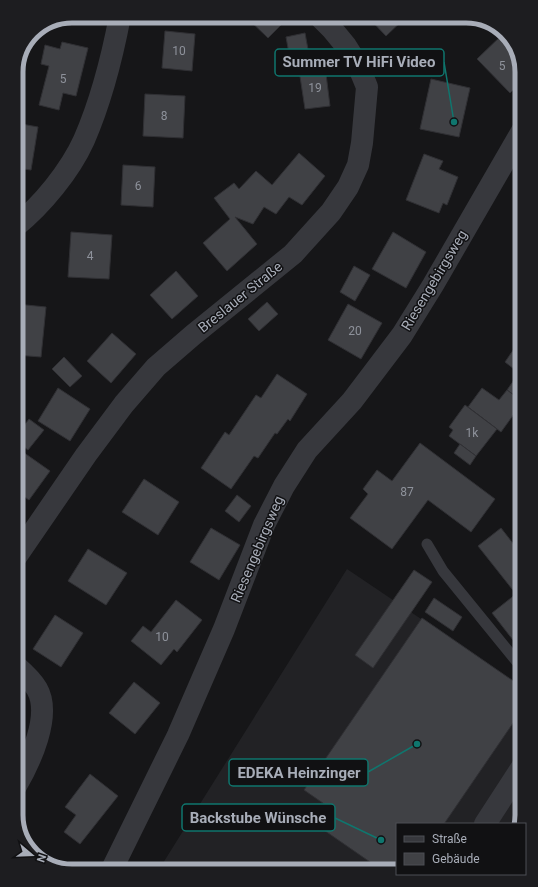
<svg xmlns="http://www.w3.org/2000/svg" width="538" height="887" font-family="Roboto,sans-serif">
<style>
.built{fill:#222225}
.building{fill:#404145;stroke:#303034}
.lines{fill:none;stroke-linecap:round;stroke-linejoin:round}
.service{stroke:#37383d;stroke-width:11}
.minor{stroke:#37383d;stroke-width:22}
.tertiary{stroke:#37383d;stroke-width:22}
.labels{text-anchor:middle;stroke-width:3;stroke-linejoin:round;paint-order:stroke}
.number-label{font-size:12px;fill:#8e929b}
.street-label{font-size:14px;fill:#a8adb8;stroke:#111113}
.rim{fill:none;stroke:#a8adb8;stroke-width:5}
.leader{fill:none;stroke:#0f766e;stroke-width:1.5}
.callout-dot{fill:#0f766e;stroke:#111113;stroke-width:1.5}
.callout{fill:#111113;stroke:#0f766e;stroke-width:1.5}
.callout-label{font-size:15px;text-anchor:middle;font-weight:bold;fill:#a8adb8}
</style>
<rect width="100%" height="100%" fill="#161618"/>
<polygon class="built" points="347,569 522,687 522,815 519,824 397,824 397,871 158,871"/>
<g class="building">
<polygon points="72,16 89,16 88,21 69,17"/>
<polygon points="245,16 290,16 268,38"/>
<polygon points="367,16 407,16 386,36"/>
<polygon points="165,31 195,34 192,71 162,68"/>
<polygon points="305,33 309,55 290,59 286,37"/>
<polygon points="504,33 516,48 522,72 522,81 510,93 477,59"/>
<polygon points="62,42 88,48 76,96 63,93 59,110 39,105 49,66 41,64 45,45 60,49"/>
<polygon points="325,66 330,106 305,109 299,70"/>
<polygon points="431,79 470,88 459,137 420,129"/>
<polygon points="145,94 185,96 183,138 143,136"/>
<polygon points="16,123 38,127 31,170 16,168"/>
<polygon points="299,153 325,176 302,205 289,197 276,214 264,207 253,224 235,217 257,244 227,271 203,243 230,219 214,198 234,183 239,189 256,171 272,185"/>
<polygon points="424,154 443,161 439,169 458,177 447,205 443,203 439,213 406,200"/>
<polygon points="123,165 155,167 153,207 121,205"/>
<polygon points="71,232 112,235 109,279 68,277"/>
<polygon points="393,232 426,252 406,288 372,269"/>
<polygon points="354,266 370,275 355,301 340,292"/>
<polygon points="176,271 198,296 172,319 150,295"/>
<polygon points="267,302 278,314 259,331 248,319"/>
<polygon points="16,304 46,307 41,357 16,355"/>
<polygon points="348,304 382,323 361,359 328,340"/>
<polygon points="112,333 136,354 111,383 87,361"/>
<polygon points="518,343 522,346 522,387 514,380 519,373 505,362"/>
<polygon points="64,357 82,376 70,387 52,369"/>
<polygon points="277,374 307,394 290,421 288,419 277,434 275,433 258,458 254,456 231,489 201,468 225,432 229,435 256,395 261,398"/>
<polygon points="514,380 522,387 522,401 507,390"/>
<polygon points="58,388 90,409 70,441 38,421"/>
<polygon points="482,388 499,400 507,390 522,401 522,403 501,432 468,407"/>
<polygon points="465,405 497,429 476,456 449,436 453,430 449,427"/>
<polygon points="29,419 44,430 28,450 16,441 16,436"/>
<polygon points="420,443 495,499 471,532 428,500 392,549 350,518 368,494 363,489 377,470 392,481"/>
<polygon points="460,444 476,456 470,465 454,453"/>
<polygon points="23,452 50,471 29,500 16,491 16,463"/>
<polygon points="144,479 179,502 158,535 122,512"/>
<polygon points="237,495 251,506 239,522 225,511"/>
<polygon points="211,528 240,545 219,580 190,562"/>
<polygon points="501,528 522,555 522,648 520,649 492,613 516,594 478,546"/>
<polygon points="88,549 127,573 106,605 68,581"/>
<polygon points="414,570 432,582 373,668 355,655"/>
<polygon points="434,598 462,617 453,631 425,612"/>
<polygon points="176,600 202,620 177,652 174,649 161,665 131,641 143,626 151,632"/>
<polygon points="55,615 83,633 61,667 33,649"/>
<polygon points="422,618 522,687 522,710 444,824 397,824 397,871 383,871 318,826 330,808 304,790"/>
<polygon points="134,682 160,703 135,734 109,713"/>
<polygon points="16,710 23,717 16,724"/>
<polygon points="90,774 118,796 80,844 64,832 76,815 65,807"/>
</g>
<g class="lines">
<g class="service">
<polyline points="520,264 522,265"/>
<polyline points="427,544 443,571 522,668"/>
</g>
<g class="minor">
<path d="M16,226C42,205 70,171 84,140C101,101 112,58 120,16"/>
<polyline points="16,557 86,455 124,404 156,367 193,335 293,254 331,212 348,187 358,165 362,143 367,87 358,65 346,46 332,29 319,16"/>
<path d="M16,786C30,762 52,715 37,689C32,680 24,673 16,666"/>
<polyline points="111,871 178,735 224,629 264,525 284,486 307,450 352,401 402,335 433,285 522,131"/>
</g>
<polyline class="tertiary" points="485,824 522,767"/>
</g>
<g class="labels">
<g class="number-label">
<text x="179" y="55">10</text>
<text x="502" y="70">5</text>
<text x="63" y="83">5</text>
<text x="315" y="92">19</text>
<text x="164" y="120">8</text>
<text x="138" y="190">6</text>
<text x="90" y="260">4</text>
<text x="355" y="335">20</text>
<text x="472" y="437">1k</text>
<text x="407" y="496">87</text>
<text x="162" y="641">10</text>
</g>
<g class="street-label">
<text transform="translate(434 280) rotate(-59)" y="5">Riesengebirgsweg</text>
<text transform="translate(240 297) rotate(-39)" y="5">Breslauer Straße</text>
<text transform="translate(257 549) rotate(-67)" y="5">Riesengebirgsweg</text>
</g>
</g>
<path d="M0 0H538V887H0ZM72 23H466A49 49 0 0 1 515 72V815A49 49 0 0 1 466 864H72A49 49 0 0 1 23 815V72A49 49 0 0 1 72 23Z" fill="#1d1d20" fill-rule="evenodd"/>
<path class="rim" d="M72 23H466A49 49 0 0 1 515 72V815A49 49 0 0 1 466 864H72A49 49 0 0 1 23 815V72A49 49 0 0 1 72 23Z"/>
<path class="leader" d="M454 122L444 62M417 744L368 772M381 840L335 818"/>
<g class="callout-dot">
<circle cx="454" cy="122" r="4"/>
<circle cx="417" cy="744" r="4"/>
<circle cx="381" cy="840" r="4"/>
</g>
<g class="callout">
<rect x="275" y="49" width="169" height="27" rx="4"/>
<rect x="229" y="759" width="139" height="27" rx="4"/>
<rect x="182" y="804" width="153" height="27" rx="4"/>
</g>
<g class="callout-label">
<text x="359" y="67">Summer TV HiFi Video</text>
<text x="299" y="778">EDEKA Heinzinger</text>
<text x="258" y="823">Backstube Wünsche</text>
</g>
<rect x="396" y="823" width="130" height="52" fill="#111113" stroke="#4d4f55"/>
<rect x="404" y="836" width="20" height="6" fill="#37383d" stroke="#4d4f55"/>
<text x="432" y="843" font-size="12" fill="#a8adb8">Straße</text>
<rect x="404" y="853" width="20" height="12" fill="#404145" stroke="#4d4f55"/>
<text x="432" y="863" font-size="12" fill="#a8adb8">Gebäude</text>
<g transform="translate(32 855) rotate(109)" stroke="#111113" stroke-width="3" paint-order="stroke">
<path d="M0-3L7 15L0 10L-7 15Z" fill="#a8adb8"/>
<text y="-6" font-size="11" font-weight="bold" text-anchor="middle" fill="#a8adb8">N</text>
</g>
</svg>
